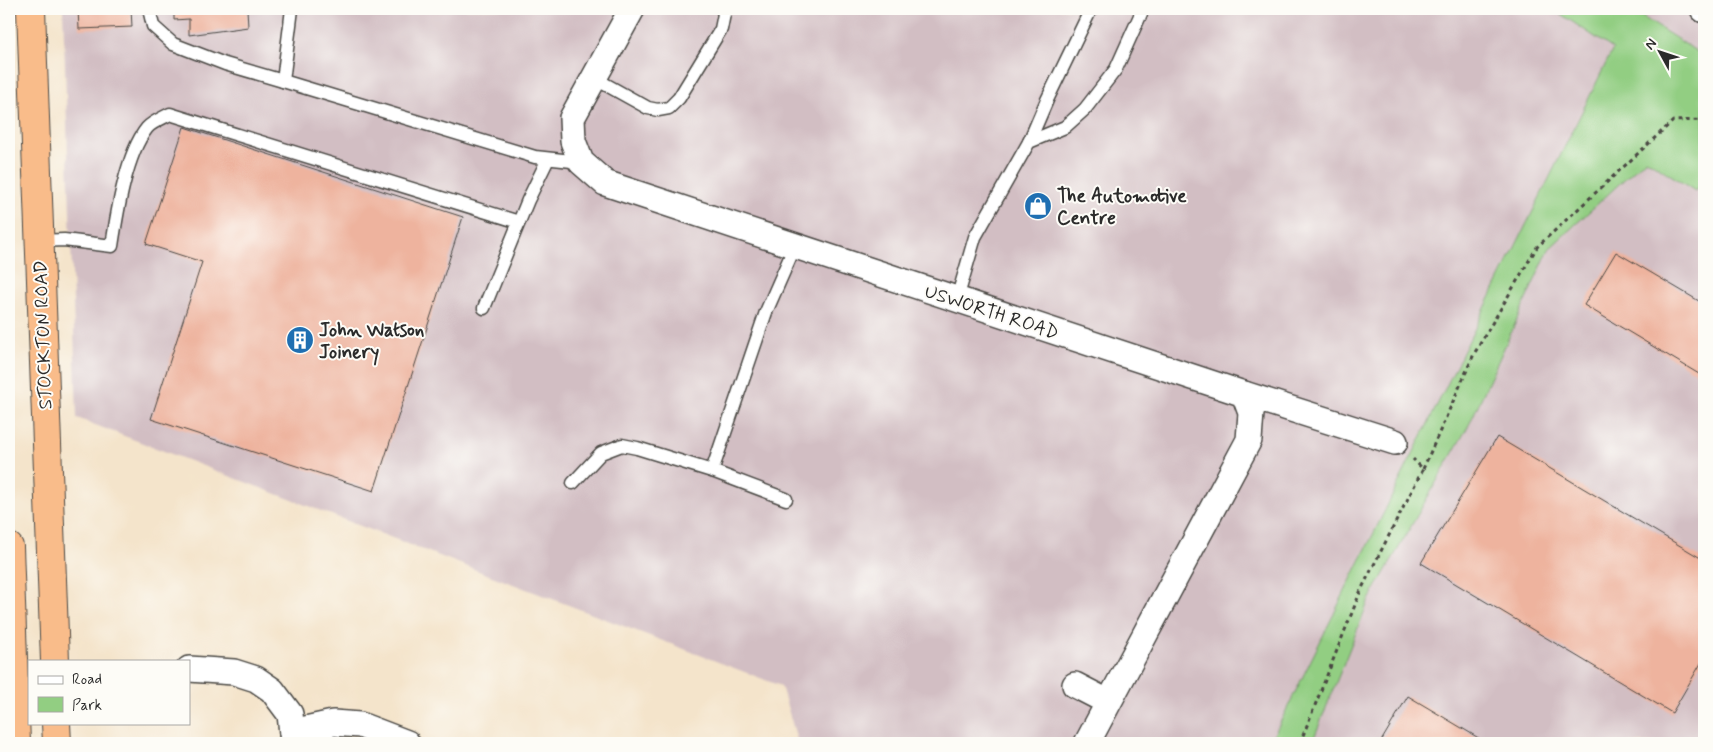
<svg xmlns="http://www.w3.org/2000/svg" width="1713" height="752" font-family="Mynerve,sans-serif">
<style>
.industrial{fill:#d2bec3}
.green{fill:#92ce82;stroke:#5e7c56}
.building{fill:#eeb39e}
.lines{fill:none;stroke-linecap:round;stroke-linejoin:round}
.lane-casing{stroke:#494743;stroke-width:15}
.street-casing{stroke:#494743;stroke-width:28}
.highway-casing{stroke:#494743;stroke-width:30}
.path{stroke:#494743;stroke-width:3;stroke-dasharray:4 4;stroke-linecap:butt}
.lane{stroke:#fff;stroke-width:12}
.street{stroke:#fff;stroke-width:25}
.highway{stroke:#f9bc8a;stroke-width:28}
.labels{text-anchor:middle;stroke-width:4;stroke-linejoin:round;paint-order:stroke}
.poi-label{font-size:19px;font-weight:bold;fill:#2b2b2b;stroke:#fdfcf7;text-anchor:start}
.street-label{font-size:19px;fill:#2b2b2b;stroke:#fdfcf7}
</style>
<rect width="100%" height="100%" fill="#fdfcf7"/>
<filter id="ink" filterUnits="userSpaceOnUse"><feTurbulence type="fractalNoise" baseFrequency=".02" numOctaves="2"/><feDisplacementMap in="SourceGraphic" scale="10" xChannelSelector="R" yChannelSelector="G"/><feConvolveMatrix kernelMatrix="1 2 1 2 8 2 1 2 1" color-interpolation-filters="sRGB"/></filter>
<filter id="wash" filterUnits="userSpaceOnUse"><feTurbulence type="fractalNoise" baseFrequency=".0096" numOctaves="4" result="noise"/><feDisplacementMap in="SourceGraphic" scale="20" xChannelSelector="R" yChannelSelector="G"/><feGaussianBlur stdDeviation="1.12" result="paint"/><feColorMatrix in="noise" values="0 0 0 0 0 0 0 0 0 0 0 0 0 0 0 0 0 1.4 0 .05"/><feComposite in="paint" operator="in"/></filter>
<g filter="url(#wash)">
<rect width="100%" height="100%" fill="#f4e4cb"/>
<polygon class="industrial" points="63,9 1704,9 1704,743 798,743 781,686 77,418"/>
<polygon class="green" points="1553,9 1630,9 1704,56 1704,181 1695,191 1646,159 1549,249 1470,423 1369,600 1312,743 1270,743 1613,49"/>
<g id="blocks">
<g class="building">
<polygon points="78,9 131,9 132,27 79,29"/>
<polygon points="174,9 247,9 248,27 189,35 189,19 174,20"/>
<polygon points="184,127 463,217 374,491 151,419 202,262 146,244"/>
<polygon points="1616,252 1704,304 1704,377 1584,305"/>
<polygon points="1497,437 1704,560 1704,658 1672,713 1421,563"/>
<polygon points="1408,696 1487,743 1380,743"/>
</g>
</g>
</g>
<g filter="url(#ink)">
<use href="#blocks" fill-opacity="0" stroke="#494743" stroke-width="1"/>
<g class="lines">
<g class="lane-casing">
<g id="lane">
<polyline points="149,9 153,26 173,44 225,64 283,81"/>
<polyline points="292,9 283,81 535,157 581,162"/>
<polyline points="594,78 648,108 658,110 669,108 679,98 721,29 724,14 722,9"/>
<polyline points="1029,142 1047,100 1091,9"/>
<path d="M39,241L64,240L112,246C117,213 126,154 147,128C152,122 163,118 170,114L519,222"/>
<polyline points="957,299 975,237 1029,142 1065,127 1085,109 1116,69 1143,9"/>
<polyline points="484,308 528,200 548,159"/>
<polyline points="712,471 786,499"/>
<polyline points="573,483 601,453 622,445 637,448 712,471 766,312 795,246"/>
</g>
</g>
<g class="street-casing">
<g id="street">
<polyline points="632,9 572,118 573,141 581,162 605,183 1244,394 1251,413 1249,440 1087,743"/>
<polyline points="1703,9 1704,10"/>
<polyline points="1244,394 1395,442"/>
<polyline points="189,669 234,672 256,679 272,690 290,714 293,743"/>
<polyline points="1075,685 1108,702"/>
<polyline points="292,732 333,723 360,725 407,743"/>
</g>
</g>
<g class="highway-casing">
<g id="highway">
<polyline points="31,9 55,661"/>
<polyline points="9,547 16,743"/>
<polyline points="56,723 57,743"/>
</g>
</g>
<g class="path">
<polyline points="1423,469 1474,354 1537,247 1673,121 1704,120"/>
<polyline points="1300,743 1361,590 1423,469 1413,459"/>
</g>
<use href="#lane" class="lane"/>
<use href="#street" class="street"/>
<use href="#highway" class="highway"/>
</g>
</g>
<defs>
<g id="shop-disc" transform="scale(1.4375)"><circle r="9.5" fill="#1f6fb2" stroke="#fdfcf7"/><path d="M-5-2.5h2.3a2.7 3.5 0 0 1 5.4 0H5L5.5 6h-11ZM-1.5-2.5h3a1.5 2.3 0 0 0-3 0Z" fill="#fff"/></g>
<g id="building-disc" transform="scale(1.4375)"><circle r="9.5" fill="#1f6fb2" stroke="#fdfcf7"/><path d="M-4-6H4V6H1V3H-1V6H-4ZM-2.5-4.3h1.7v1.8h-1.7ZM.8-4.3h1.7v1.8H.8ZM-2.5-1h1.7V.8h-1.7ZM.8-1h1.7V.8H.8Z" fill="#fff"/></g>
</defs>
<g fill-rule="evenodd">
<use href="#shop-disc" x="1038" y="206"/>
<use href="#building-disc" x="300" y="340"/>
</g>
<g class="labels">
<g class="poi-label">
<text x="1057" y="202">The Automotive<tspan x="1057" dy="22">Centre</tspan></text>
<text x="319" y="336">John Watson<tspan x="319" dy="22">Joinery</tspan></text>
</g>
<g class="street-label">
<text transform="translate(992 311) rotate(18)" y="7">USWORTH ROAD</text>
<text transform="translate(42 335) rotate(-92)" y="7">STOCKTON ROAD</text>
</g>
</g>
<rect width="1713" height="752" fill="none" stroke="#fdfcf7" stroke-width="30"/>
<rect x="28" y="660" width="162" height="65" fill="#fdfcf7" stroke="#a9a8a5"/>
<rect x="38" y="676" width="25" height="8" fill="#ffffff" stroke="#a9a8a5"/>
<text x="72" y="684" font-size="15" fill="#2b2b2b">Road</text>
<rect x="38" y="697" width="25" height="15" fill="#92ce82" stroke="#a9a8a5"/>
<text x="72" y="710" font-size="15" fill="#2b2b2b">Park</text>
<g transform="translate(1660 52) rotate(310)" stroke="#fdfcf7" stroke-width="4" paint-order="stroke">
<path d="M0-4L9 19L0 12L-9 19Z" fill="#2b2b2b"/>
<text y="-8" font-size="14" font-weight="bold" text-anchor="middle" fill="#2b2b2b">N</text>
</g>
</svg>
